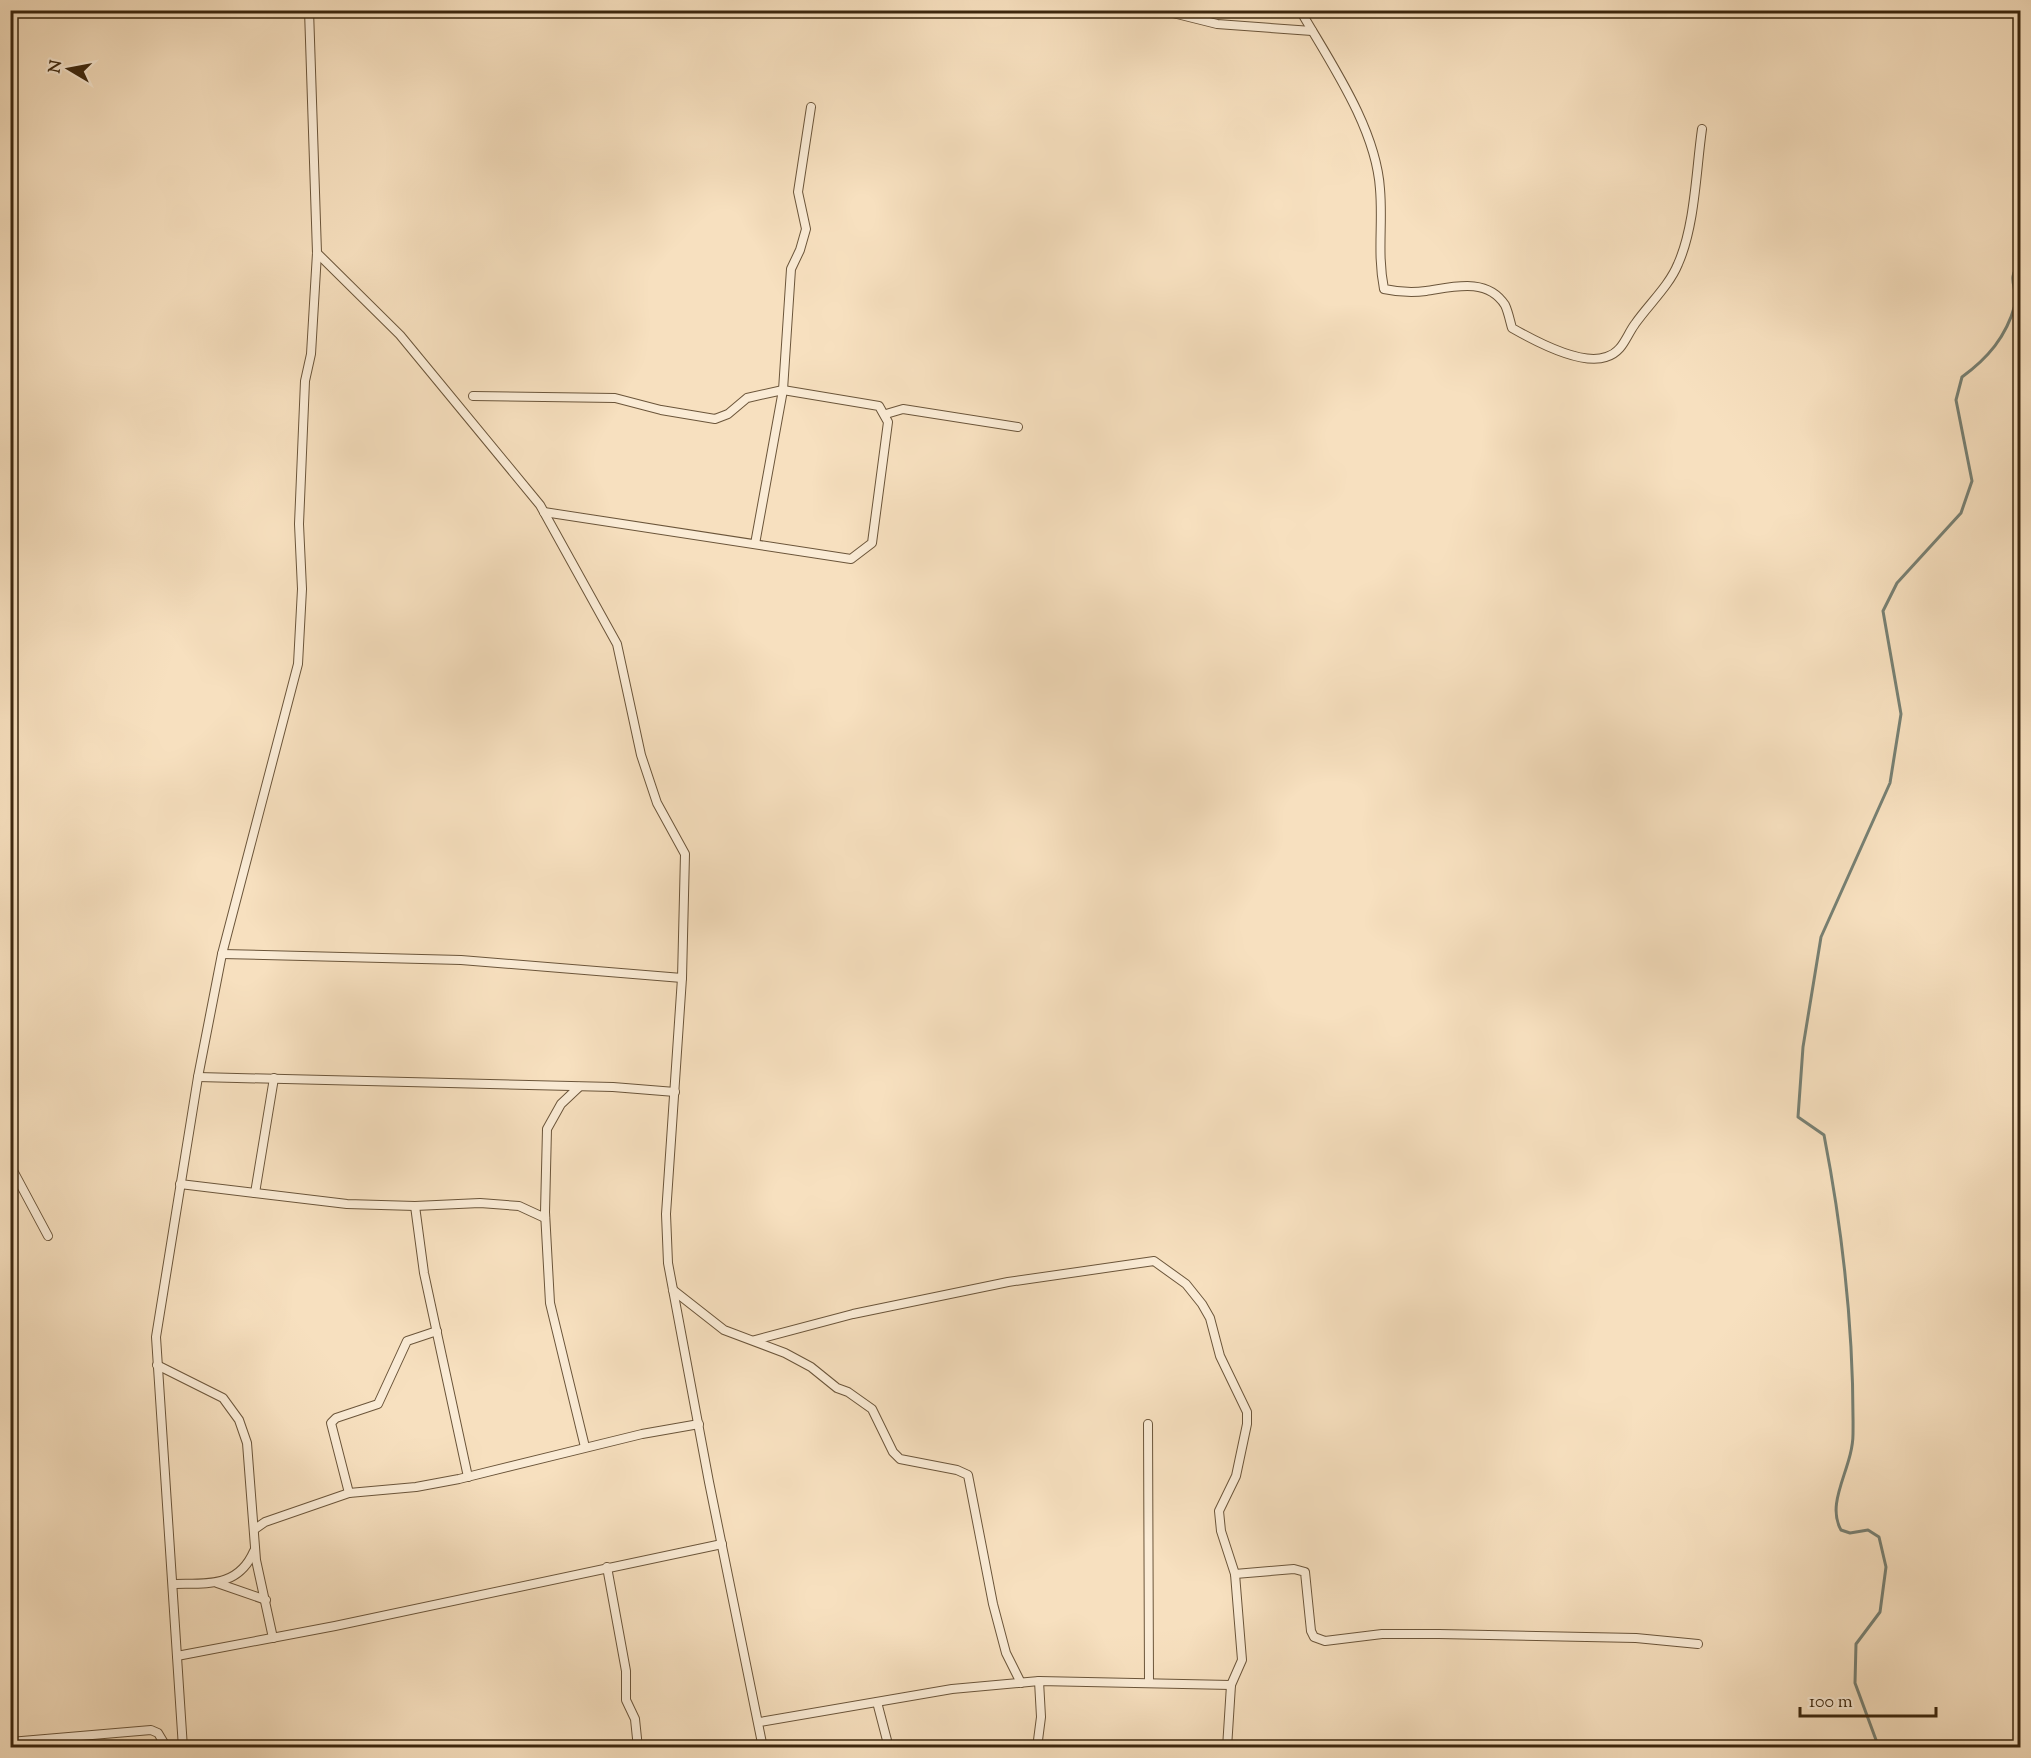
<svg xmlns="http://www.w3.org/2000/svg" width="2031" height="1758" font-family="'Sorts Mill Goudy',serif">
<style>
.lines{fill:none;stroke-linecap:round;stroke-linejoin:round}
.stream{stroke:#778073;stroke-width:3}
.minor-casing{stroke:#6b553a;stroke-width:10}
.minor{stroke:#faebd5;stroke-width:8}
</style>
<rect width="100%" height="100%" fill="#f7e0bf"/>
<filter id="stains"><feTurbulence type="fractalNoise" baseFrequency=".00333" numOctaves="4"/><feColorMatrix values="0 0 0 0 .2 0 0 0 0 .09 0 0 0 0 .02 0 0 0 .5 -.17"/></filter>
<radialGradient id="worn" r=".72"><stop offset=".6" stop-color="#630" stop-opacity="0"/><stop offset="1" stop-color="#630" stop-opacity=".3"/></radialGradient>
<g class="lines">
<g class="stream">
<polyline points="2019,10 2020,25"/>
<polyline points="2020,114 2020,146"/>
<path d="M1879,1748L1855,1683L1856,1644L1880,1612L1886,1567L1879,1537L1868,1530L1850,1533L1841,1530C1825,1502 1853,1468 1853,1434C1854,1335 1843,1233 1824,1135L1798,1117L1803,1047L1821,937L1890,783L1901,714L1883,611L1897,583L1961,513L1972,481L1956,400L1962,377C1988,358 2006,337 2015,305C2019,291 2005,277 2020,265"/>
</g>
<g class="minor-casing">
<g id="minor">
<polyline points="1161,10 1217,24 1312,31"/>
<path d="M1300,10C1330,62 1376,128 1380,189C1383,224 1377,253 1384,289C1398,292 1412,293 1426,291C1453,287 1487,277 1505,305C1508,311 1510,321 1512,328C1533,340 1581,366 1606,357C1623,352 1626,336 1635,324C1649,304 1669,286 1678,264C1695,226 1696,171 1702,129"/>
<polyline points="317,253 400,335 540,505 617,644 641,755 657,803 685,854 682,978 666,1214 668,1263 709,1482 763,1748"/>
<polyline points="473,396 615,398 661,410 715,419 728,414 747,398 783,390 879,406 888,422 872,543 851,559 544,512"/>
<polyline points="886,414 903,409 1018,427"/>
<polyline points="755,544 783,390 791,269 800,250 806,229 798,192 811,107"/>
<polyline points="222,954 461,960 682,978"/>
<polyline points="198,1077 613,1087 675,1092"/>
<polyline points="579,1087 561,1104 547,1129 545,1212 550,1303 585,1447"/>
<polyline points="10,1165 48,1236"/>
<polyline points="180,1184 347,1204 415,1206 480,1203 519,1206 545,1218"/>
<polyline points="255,1193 274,1078"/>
<polyline points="415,1206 424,1273 468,1477"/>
<polyline points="673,1290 724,1330 785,1353 811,1367 837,1388 848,1392 872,1409 893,1452 900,1459 957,1470 968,1475 993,1604 1006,1653 1021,1683"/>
<polyline points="755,1340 853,1314 1008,1282 1154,1261 1186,1284 1202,1304 1210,1318 1220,1356 1247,1412 1247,1424 1236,1476 1219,1511 1221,1531 1235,1574 1242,1660 1231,1685 1227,1748"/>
<polyline points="157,1365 223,1398 239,1420 247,1443 256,1560 273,1638"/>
<polyline points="1148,1424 1149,1682"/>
<polyline points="349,1493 331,1423 336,1418 378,1404 407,1341 437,1331"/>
<polyline points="255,1529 265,1522 349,1493 416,1487 459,1479 642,1434 699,1424"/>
<polyline points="607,1567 626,1671 626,1700 635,1719 638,1748"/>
<polyline points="1235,1574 1294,1569 1305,1572 1311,1631 1314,1637 1325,1641 1382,1634 1439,1634 1636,1638 1698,1644"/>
<polyline points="217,1583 266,1600"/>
<path d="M173,1584C207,1583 238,1588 254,1551"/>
<polyline points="177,1656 335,1626 722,1544"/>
<polyline points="877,1702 889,1748"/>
<polyline points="760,1722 952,1689 1039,1681 1231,1685"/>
<polyline points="10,1742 151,1730 158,1733 167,1748"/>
<polyline points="183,1748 156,1337 198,1077 222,954 298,664 302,589 299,524 305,381 311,354 317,253 309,10"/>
<polyline points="1037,1748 1041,1717 1039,1681"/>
</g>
</g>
<use href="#minor" class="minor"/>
</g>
<rect width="2031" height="1758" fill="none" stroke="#f7e0bf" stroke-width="36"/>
<rect x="12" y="12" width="2007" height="1734" fill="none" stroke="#3c270e" stroke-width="3"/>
<rect x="18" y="18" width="1995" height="1722" fill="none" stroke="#3c270e" stroke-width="1.5"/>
<g transform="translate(69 69) rotate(280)" stroke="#faebd5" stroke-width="4.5" paint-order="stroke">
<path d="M0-4.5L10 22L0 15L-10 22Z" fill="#3c270e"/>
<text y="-9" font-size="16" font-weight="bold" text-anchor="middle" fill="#3c270e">N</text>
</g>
<path d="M1800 1707v9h136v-9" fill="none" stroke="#3c270e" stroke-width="3"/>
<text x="1809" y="1707" font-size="18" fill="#3c270e" stroke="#faebd5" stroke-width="4.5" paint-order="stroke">100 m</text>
<rect width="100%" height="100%" filter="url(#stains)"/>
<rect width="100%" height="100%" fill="url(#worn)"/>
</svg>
